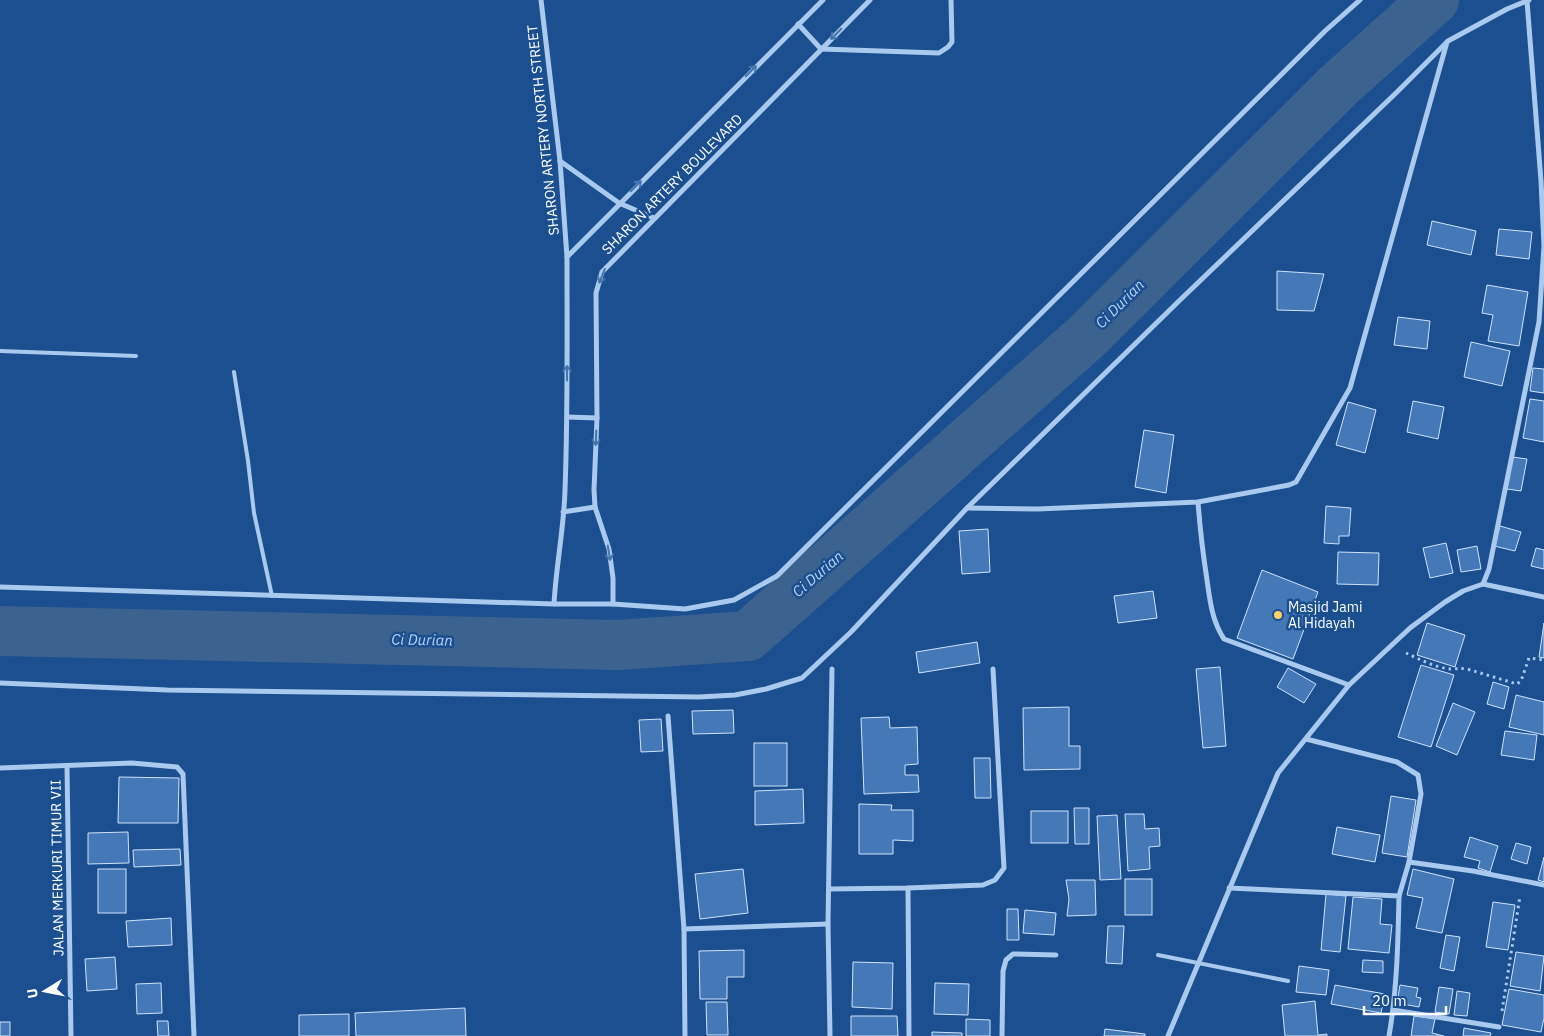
<svg xmlns="http://www.w3.org/2000/svg" width="1544" height="1036" font-family="'IBM Plex Sans',sans-serif">
<style>
.lines{fill:none;stroke-linecap:round;stroke-linejoin:round}
.river{stroke:#3c6290;stroke-width:50}
.building{fill:#4478b7;stroke:#cfe3fa}
.path{stroke:#a9c9ee;stroke-width:3;stroke-dasharray:2.5 4;stroke-linecap:butt}
.lane{stroke:#a9c9ee;stroke-width:4}
.street{stroke:#a9c9ee;stroke-width:5}
.oneway{stroke:#4674ac}
.poi-dot{fill:#ffd166;stroke:#1b4f8f;stroke-width:2}
.labels{text-anchor:middle;stroke-width:5;stroke-linejoin:round;paint-order:stroke}
.street-label{font-size:14px;fill:#fff;stroke:#1b4f8f}
.poi-label{font-size:14px;fill:#fff;stroke:#1b4f8f;text-anchor:start}
.water-label{font-size:15px;font-style:italic;fill:#b5d3f5;stroke:#1b4f8f}
</style>
<rect width="100%" height="100%" fill="#1b4f8f"/>
<g class="lines">
<polyline class="river" points="0,631 618,645 748,636 1085,338 1338,86 1434,0"/>
</g>
<g class="building">
<polygon points="1432,221 1476,231 1471,255 1427,245"/>
<polygon points="1499,229 1532,232 1529,259 1496,255"/>
<polygon points="1277,271 1324,274 1314,311 1277,310"/>
<polygon points="1487,285 1528,292 1519,346 1488,341 1493,315 1482,313"/>
<polygon points="1398,317 1430,321 1427,349 1394,345"/>
<polygon points="1471,342 1510,351 1502,386 1464,377"/>
<polygon points="1533,368 1544,369 1544,393 1530,391"/>
<polygon points="1530,399 1544,401 1544,442 1523,438"/>
<polygon points="1413,401 1444,407 1438,439 1407,432"/>
<polygon points="1348,402 1376,410 1365,453 1336,445"/>
<polygon points="1144,430 1174,435 1166,493 1135,487"/>
<polygon points="1512,457 1527,459 1521,491 1507,489"/>
<polygon points="1326,506 1351,508 1349,536 1339,536 1339,544 1324,543"/>
<polygon points="1500,526 1521,532 1515,551 1494,546"/>
<polygon points="988,529 990,572 962,574 959,531"/>
<polygon points="1446,543 1453,573 1430,578 1423,548"/>
<polygon points="1477,546 1481,569 1461,572 1457,550"/>
<polygon points="1536,548 1544,550 1544,569 1531,566"/>
<polygon points="1338,552 1379,553 1378,585 1337,584"/>
<polygon points="1262,570 1318,592 1293,659 1237,638"/>
<polygon points="1153,591 1157,618 1118,623 1114,596"/>
<polygon points="1427,623 1465,635 1455,667 1417,655"/>
<polygon points="1544,623 1544,658 1539,657"/>
<polygon points="977,642 980,663 919,673 916,652"/>
<polygon points="1421,665 1454,675 1431,747 1398,737"/>
<polygon points="1220,667 1226,746 1203,748 1196,669"/>
<polygon points="1288,668 1316,684 1304,703 1277,687"/>
<polygon points="1493,682 1509,687 1504,709 1487,704"/>
<polygon points="1516,695 1544,702 1544,735 1509,727"/>
<polygon points="1453,703 1475,712 1457,755 1436,746"/>
<polygon points="1069,707 1069,746 1080,746 1080,769 1024,770 1023,708"/>
<polygon points="733,710 734,733 693,734 692,711"/>
<polygon points="889,717 890,728 917,727 918,764 905,765 905,775 918,775 919,792 864,794 861,718"/>
<polygon points="661,719 663,751 641,752 639,720"/>
<polygon points="1505,731 1537,735 1534,760 1501,755"/>
<rect x="754" y="743" width="33" height="43"/>
<polygon points="974,758 990,758 991,798 975,798"/>
<polygon points="119,777 179,778 178,823 118,823"/>
<polygon points="803,789 804,823 755,825 755,791"/>
<polygon points="1391,796 1416,800 1407,857 1382,853"/>
<polygon points="859,804 892,805 891,810 913,810 913,841 893,840 893,854 859,854"/>
<polygon points="1074,808 1089,808 1089,844 1075,844"/>
<rect x="1031" y="811" width="37" height="32"/>
<polygon points="1125,814 1144,814 1145,829 1159,828 1160,846 1149,847 1150,869 1128,871"/>
<polygon points="1117,815 1121,879 1100,880 1097,816"/>
<polygon points="1337,827 1380,835 1375,862 1332,854"/>
<polygon points="128,832 129,863 88,864 88,833"/>
<polygon points="1470,837 1498,846 1490,872 1478,868 1480,861 1464,857"/>
<polygon points="1516,843 1531,847 1527,864 1511,859"/>
<polygon points="180,849 181,865 134,867 133,850"/>
<polygon points="1544,857 1544,882 1538,880"/>
<rect x="98" y="869" width="28" height="44"/>
<polygon points="743,869 748,913 700,919 695,874"/>
<polygon points="1413,869 1454,879 1442,933 1416,928 1423,898 1407,895"/>
<rect x="1125" y="879" width="27" height="36"/>
<polygon points="1066,880 1095,880 1096,915 1067,916 1069,899"/>
<polygon points="1326,894 1346,896 1340,952 1321,950"/>
<polygon points="1353,897 1382,899 1380,924 1392,925 1389,953 1348,949"/>
<polygon points="1493,902 1515,905 1508,950 1486,947"/>
<polygon points="1007,909 1018,909 1019,940 1007,940"/>
<polygon points="1025,910 1056,913 1054,935 1023,933"/>
<polygon points="171,918 172,945 128,947 126,921"/>
<polygon points="1108,926 1124,926 1122,964 1106,963"/>
<polygon points="1446,935 1460,937 1454,971 1440,968"/>
<polygon points="744,950 744,977 727,977 727,999 700,999 699,951"/>
<polygon points="1516,952 1544,956 1540,991 1510,986"/>
<polygon points="115,957 117,989 87,991 85,959"/>
<polygon points="1363,960 1383,961 1383,973 1362,972"/>
<polygon points="853,962 893,963 892,1009 852,1007"/>
<polygon points="1299,966 1329,970 1326,995 1296,992"/>
<polygon points="161,983 162,1013 137,1014 136,984"/>
<polygon points="935,983 969,984 968,1015 934,1014"/>
<polygon points="1335,985 1385,994 1381,1013 1331,1004"/>
<polygon points="1400,985 1418,988 1416,997 1421,998 1419,1007 1397,1003"/>
<polygon points="1439,987 1453,989 1449,1014 1435,1012"/>
<polygon points="1509,989 1544,995 1544,1018 1541,1032 1502,1025"/>
<polygon points="1457,991 1470,993 1467,1016 1454,1015"/>
<polygon points="1315,1001 1318,1035 1327,1034 1327,1036 1285,1036 1282,1005"/>
<polygon points="706,1002 727,1002 728,1035 707,1035"/>
<polygon points="465,1008 466,1036 356,1036 355,1013"/>
<polygon points="349,1014 349,1036 299,1036 299,1015"/>
<polygon points="851,1016 897,1016 898,1036 851,1036"/>
<polygon points="1414,1016 1435,1019 1432,1033 1444,1036 1411,1036"/>
<polygon points="966,1019 990,1020 990,1036 966,1036"/>
<polygon points="157,1021 168,1021 169,1036 158,1036"/>
<rect x="0" y="1022" width="10" height="14"/>
<polygon points="1464,1028 1491,1033 1490,1036 1463,1036"/>
<polygon points="1105,1029 1145,1034 1145,1036 1104,1036"/>
<polygon points="932,1032 962,1033 962,1036 932,1036"/>
</g>
<g class="lines">
<g class="path">
<path d="M1406,653C1419,659 1436,668 1451,669C1457,669 1461,668 1467,669L1517,684L1521,681L1529,658L1544,660"/>
<polyline points="1502,1011 1520,896"/>
</g>
<g class="lane">
<polyline points="0,351 136,356"/>
<polyline points="234,372 248,461 254,513 272,596"/>
<polyline points="1158,955 1288,981"/>
</g>
<g class="street">
<polyline points="541,0 560,161 567,257"/>
<polyline points="798,24 821,49 939,53 948,47 952,42 951,0"/>
<polyline points="560,161 619,203 654,218"/>
<polyline points="567,417 597,418"/>
<path d="M1198,502C1200,529 1203,554 1207,580C1210,601 1212,621 1224,639L1349,685"/>
<polyline points="967,508 1038,509 1198,502 1289,485 1296,482 1350,388 1447,42"/>
<polyline points="563,512 595,507"/>
<polyline points="1483,584 1489,569 1539,322 1544,246 1541,181 1527,1"/>
<polyline points="0,587 554,604 613,604 685,609 734,600 777,576 1325,31 1360,0"/>
<path d="M554,604C556,566 564,528 565,490C568,412 567,335 567,257L823,0"/>
<polyline points="613,604 613,578 609,549 595,507 594,490 597,418 596,293 602,272 870,0"/>
<polyline points="0,683 167,690 699,697 735,695 766,689 802,678 851,632 967,508 1180,300 1397,92 1448,41 1507,9 1529,0"/>
<polyline points="668,716 684,929"/>
<polyline points="1306,739 1397,762 1418,775 1421,794 1409,862"/>
<polyline points="67,766 71,1036"/>
<polyline points="0,768 132,763 177,767 183,774 194,1036"/>
<polyline points="908,888 909,1036"/>
<path d="M1229,888L1399,896C1398,943 1397,990 1389,1036"/>
<polyline points="830,889 908,888 983,885 995,880 1004,868 993,669"/>
<polyline points="1399,896 1409,862 1473,871 1544,885"/>
<polyline points="1393,1010 1499,1027"/>
<polyline points="685,1036 684,929 828,924"/>
<polyline points="830,1036 828,924 832,669"/>
<polyline points="1002,1036 1003,971 1006,960 1013,954 1056,955"/>
<polyline points="1168,1036 1278,773 1349,685 1410,628 1445,602 1463,591 1483,584 1544,597"/>
</g>
</g>
<defs><path id="oneway-shaft" d="M-6 0H5M1.5-3L5.5 0L1.5 3" fill="none" stroke-width="1.6" stroke-linecap="round" stroke-linejoin="round" transform="scale(1.25)"/></defs>
<g class="oneway">
<use href="#oneway-shaft" transform="translate(836 34) rotate(135)"/>
<use href="#oneway-shaft" transform="translate(751 71) rotate(-45)"/>
<use href="#oneway-shaft" transform="translate(636 186) rotate(-45)"/>
<use href="#oneway-shaft" transform="translate(602 276) rotate(112)"/>
<use href="#oneway-shaft" transform="translate(567 373) rotate(-90)"/>
<use href="#oneway-shaft" transform="translate(596 438) rotate(92)"/>
<use href="#oneway-shaft" transform="translate(609 553) rotate(80)"/>
</g>
<circle class="poi-dot" cx="1278" cy="615" r="5"/>
<g class="labels">
<g class="street-label">
<text transform="translate(543 130) rotate(-96)" y="5">SHARON ARTERY NORTH STREET</text>
<text transform="translate(672 184) rotate(-45)" y="5">SHARON ARTERY BOULEVARD</text>
<text transform="translate(57 868) rotate(-91)" y="5">JALAN MERKURI TIMUR VII</text>
</g>
<g class="poi-label">
<text x="1288" y="612">Masjid Jami<tspan x="1288" dy="16">Al Hidayah</tspan></text>
</g>
<g class="water-label">
<text transform="translate(1120 304) rotate(-45)" y="5">Ci Durian</text>
<text transform="translate(818 574) rotate(-41)" y="5">Ci Durian</text>
<text transform="translate(422 640) rotate(1)" y="5">Ci Durian</text>
</g>
</g>
<g transform="translate(45 991) rotate(260)" stroke="#1b4f8f" stroke-width="4" paint-order="stroke">
<path d="M0-4L9 19L0 12L-9 19Z" fill="#ffffff"/>
<text y="-8" font-size="14" font-weight="bold" text-anchor="middle" fill="#ffffff">U</text>
</g>
<path d="M1364 1006v8h82v-8" fill="none" stroke="#ffffff" stroke-width="2.5"/>
<text x="1372" y="1006" font-size="15" fill="#ffffff" stroke="#1b4f8f" stroke-width="4" paint-order="stroke">20 m</text>
</svg>
